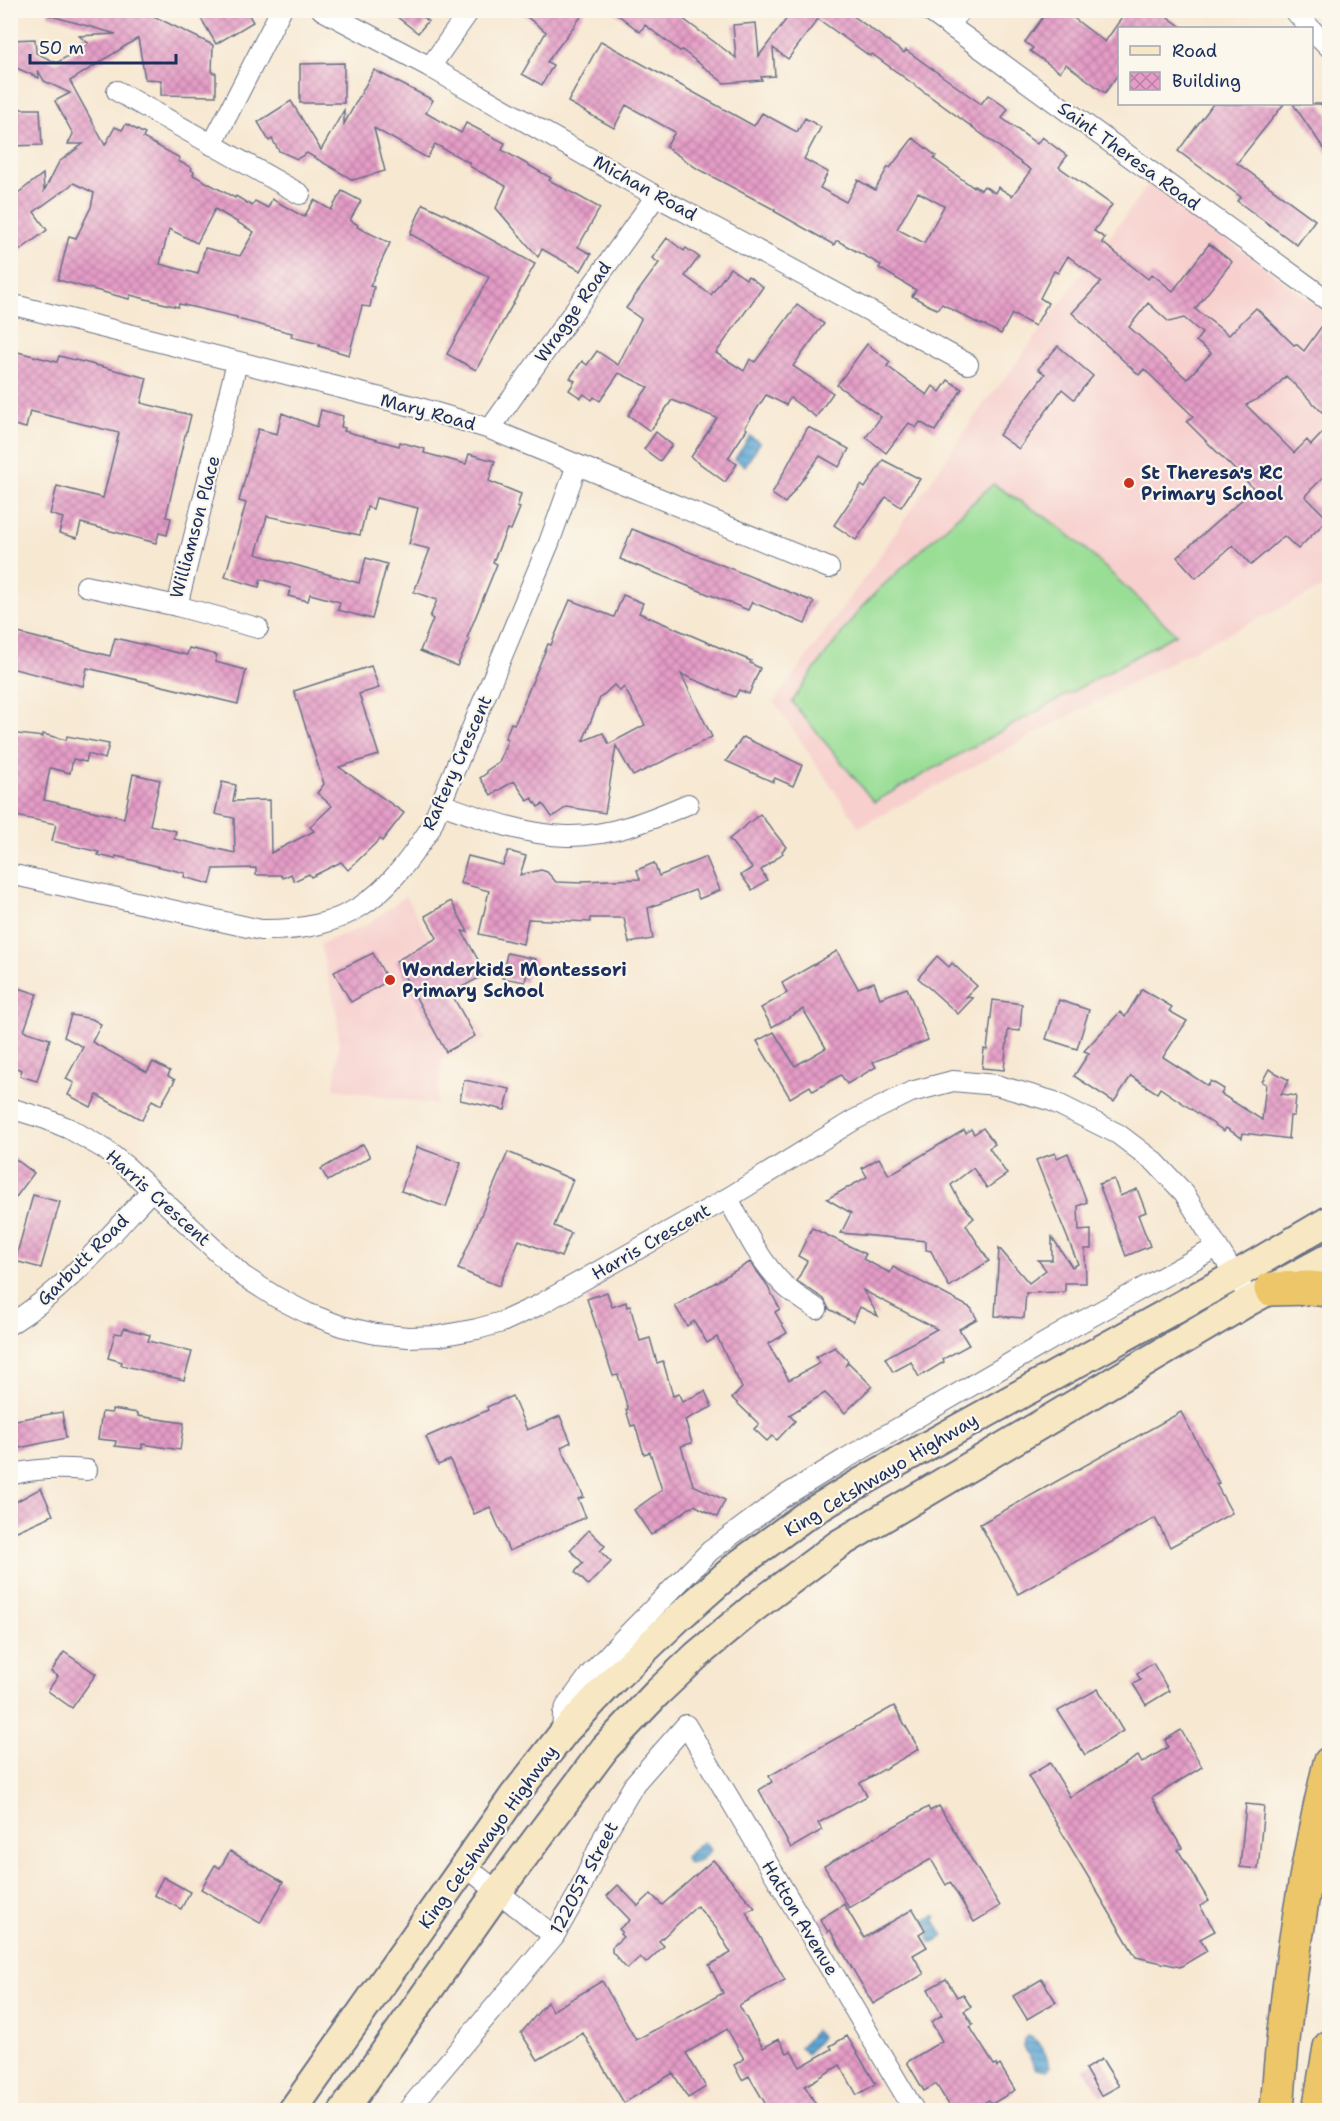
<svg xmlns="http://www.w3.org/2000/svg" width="1340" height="2121" font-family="'Shantell Sans',sans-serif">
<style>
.built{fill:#f7d0ce}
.pitch{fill:#9ade96;stroke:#5a867a;stroke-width:1.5}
.water{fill:url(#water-rules);stroke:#3c6c9a;stroke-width:1.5}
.building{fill:url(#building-cross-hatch);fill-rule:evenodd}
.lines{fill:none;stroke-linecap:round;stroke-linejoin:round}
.street-casing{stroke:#687087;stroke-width:22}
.secondary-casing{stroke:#687087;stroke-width:32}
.highway-casing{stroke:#687087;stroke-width:36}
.street{stroke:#fff;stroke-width:20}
.secondary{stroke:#f7e8c3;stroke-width:28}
.highway{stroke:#ecc669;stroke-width:33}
.poi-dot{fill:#c8321e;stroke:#fbf7ec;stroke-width:2}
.labels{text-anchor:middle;stroke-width:4.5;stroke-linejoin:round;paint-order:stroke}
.street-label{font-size:18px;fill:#1b2f5e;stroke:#fbf7ec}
.poi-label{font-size:18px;font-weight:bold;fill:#1b2f5e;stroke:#fbf7ec;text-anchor:start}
</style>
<defs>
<pattern id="water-rules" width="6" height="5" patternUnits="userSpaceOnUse" patternTransform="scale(1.5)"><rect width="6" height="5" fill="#5ea8d6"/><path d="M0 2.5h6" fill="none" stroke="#4d89b1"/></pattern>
<pattern id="building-cross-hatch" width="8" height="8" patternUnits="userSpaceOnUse" patternTransform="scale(1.5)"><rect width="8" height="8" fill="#e59cc6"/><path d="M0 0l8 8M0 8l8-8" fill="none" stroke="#b980a4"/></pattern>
</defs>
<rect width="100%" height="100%" fill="#fbf7ec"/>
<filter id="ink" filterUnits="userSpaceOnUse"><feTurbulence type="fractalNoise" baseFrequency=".0167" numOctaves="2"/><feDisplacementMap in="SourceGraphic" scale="12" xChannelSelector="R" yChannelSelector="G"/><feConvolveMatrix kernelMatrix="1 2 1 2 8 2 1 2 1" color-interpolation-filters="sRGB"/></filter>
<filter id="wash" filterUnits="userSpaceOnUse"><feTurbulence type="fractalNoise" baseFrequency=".008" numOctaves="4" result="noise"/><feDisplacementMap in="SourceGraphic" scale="24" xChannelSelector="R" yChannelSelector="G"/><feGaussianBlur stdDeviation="1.35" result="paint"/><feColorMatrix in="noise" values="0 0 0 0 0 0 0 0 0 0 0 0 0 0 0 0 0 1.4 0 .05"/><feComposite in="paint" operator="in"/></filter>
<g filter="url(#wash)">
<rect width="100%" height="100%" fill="#f7e8d2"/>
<g class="built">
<polygon points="1149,183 1329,314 1329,585 1192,651 859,827 774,702 870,570 989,396 997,389"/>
<polygon points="406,896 486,1039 443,1060 436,1105 334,1089 339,1041 337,1016 320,944 365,926"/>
</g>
<polygon class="pitch" points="993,484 1047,518 1080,544 1176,634 874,802 792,702 814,670 860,609 879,589"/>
<g class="water">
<polygon points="750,436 760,443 745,466 735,459"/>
<polygon points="703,1842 711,1850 700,1860 689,1863 685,1857"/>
<polygon points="934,1916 936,1916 935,1922 944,1936 934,1942 930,1942 928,1937 931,1931 925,1920"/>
<polygon points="815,2031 821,2037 807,2054 800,2047"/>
<path d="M1028,2036C1041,2041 1048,2056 1049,2068L1046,2071L1036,2069L1024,2047L1025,2039Z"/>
</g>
<g id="blocks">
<g class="building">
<path d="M49,10H141L213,45L212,73H216V96L161,95V80L145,79L138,38L70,81L105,145L115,127L122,130L126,124L145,134L143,138L180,158L178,161L192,168L191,170L194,172L193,175L235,198L236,196L252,206L255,201L268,208L272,199L304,217L314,200L331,210L342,191L361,201L350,220L358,225L357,227L390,243L370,286L374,287L370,307L362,306L349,355L319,346L320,344L291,337L292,333L237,319V317L179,304L178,307L130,295L129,299L58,280L69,236L76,238L91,207L94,193L74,183L34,212L47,230L19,251L10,240V199L43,174L44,191L59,162L83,144H68L73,134L55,101L70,93L44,81L38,70L39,78L12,66L11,40L35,39L36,53L57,63L88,43L79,36L116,34L48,15ZM215,209L254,232L240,256L205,248L198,274L160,264L169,229L197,243Z"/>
<polygon points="196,10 246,10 253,22 216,44"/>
<polygon points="388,10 428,10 423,17 428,21 418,33"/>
<polygon points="518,10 586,10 547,62 553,65 542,85 522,74 546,32"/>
<path d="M612,10H671L736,58L733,25L756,23L759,56L793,10H845L904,53L906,50L981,104L988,95L1008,109L1002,118L1037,144L1042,137L1067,156L1059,167L1112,205L1094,231L1105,238L1102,242L1148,279L1152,274L1173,291L1209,244L1232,262L1195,309L1229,335L1256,308L1294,345L1296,344L1304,351L1329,316V419L1286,376L1271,392L1246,405L1294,453L1307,440L1311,445L1329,426V471L1305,496L1328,519L1298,549L1284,536L1251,565L1233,545L1196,578L1177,557L1254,489L1187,422L1193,416L1144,369L1139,375L1072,313L1101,282L1068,256L1058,273L1054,271L1040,298L1048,303L1035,326L1012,314L1001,334L982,324L981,325L942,304L937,309L928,305L912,296L916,290L879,268L881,265L838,241H836L834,245L774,211L775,210L698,169L666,147L675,132L626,105L614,128L568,102L601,41L754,126L762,113L797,132L805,118L821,127L804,159L828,172L820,188L846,202L858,180L875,190L888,167L890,168L913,138L936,156L934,159L973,187L974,186L981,190L984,186L995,193L998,187L1012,196L1031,170L872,54L870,56L818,19L788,59L773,48L775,76L761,77L762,80L724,83L682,50L680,51L645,25L640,32ZM918,192L944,206L924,243L897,229ZM1148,303L1169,322L1184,318L1202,333L1196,341L1211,353L1187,379L1129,327Z"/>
<polygon points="1048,10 1063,10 1105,42 1127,10 1158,10 1183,28 1119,28 1119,73 1105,93 1066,64 1060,72 1030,51 1033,48 1025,42"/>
<polygon points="344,63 344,103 300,103 300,64"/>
<polygon points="374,70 433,100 426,113 461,133 466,123 505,143 502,150 551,178 549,180 600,208 578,247 591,254 581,271 542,249 538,257 496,208 506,186 469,166 470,163 435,144 427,158 374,128 385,171 353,180 307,153 297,159 279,151 272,139 269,141 258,122 291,101 321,150 344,110 344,124"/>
<polygon points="1213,104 1284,104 1237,163 1315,220 1297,245 1237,201 1241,197 1178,151"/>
<polygon points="1293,104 1321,104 1329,116 1329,156"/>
<polygon points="10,109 40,109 42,145 10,146"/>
<polygon points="423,204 447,215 535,264 476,370 447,354 489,277 410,234"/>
<polygon points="667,238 684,251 686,248 699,257 685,276 711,295 730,268 746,279 748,276 763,287 716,353 744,371 750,359 755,362 797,305 824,324 793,366 833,393 816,417 790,398 786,405 766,395 745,427 747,429 728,458 737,464 725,482 691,457 717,418 672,400 650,431 628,415 648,387 619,373 600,401 594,397 592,400 584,394 581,398 569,390 575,381 570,378 582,361 587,365 597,351 618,365 641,319 626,308 659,263 652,258"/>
<polygon points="867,344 890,362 887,366 927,395 933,386 940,392 948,380 962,389 935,431 920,422 916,428 909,423 886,453 866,437 881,417 837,385"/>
<polygon points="1058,346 1093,376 1074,399 1062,389 1019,449 999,435 1045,374 1038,369"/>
<polygon points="10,350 57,362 59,356 147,378 141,403 191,415 187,431 186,431 166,517 171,518 167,535 159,533 156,543 81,523 77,538 59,533 63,518 50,514 57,486 103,498 119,433 30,411 26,428 10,424"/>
<polygon points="321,410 343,416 341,427 345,428 344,431 399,446 400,442 425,449 424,453 466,464 469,454 495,461 489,481 521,494 517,507 520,508 511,530 507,529 493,562 497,564 467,638 470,639 457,666 420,651 433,619 430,617 437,600 414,592 430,549 409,544 418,508 376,498 373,509 367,507 360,535 267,516 256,554 359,583 366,558 387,564 372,619 338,610 340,602 310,594 308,601 288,596 291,588 261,579 259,587 225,577 246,503 239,501 258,429 277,434 282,413 317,427"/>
<polygon points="808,427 849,449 839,467 820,456 785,503 772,494"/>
<polygon points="656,432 672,445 660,461 644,449"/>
<polygon points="883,460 920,479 901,507 886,497 856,540 834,525 861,485 865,488"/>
<polygon points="632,529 814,602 805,624 752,602 748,610 620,559"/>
<path d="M623,595L643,603L639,613L751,661L750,663L760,668L749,694L739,690L735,697L681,674L712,737L633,776L616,746L605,813L567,807L552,817L543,804L538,807L532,798L528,801L514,781L491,795L480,778L487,773L486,771L499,762L508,739L505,738L511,723L514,724L516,721L548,644L551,645L570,600L614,617ZM614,685L620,691L624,687L645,725L609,744L603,733L583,741L600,698Z"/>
<polygon points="10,631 110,656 115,638 187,655 189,648 217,655 215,662 246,670 238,704 87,668 83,686 10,668"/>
<polygon points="371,666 379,688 359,694 379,755 339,767 404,813 382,841 380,839 348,870 341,862 311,877 309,874 294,881 291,874 283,878 281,875 256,875 256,868 214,869 210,884 184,877 185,873 116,856 115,859 98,855 99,852 52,841 56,824 10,815 10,733 43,737 43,734 66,740 67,736 109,744 105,759 88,754 86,762 73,759 70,773 50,768 44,800 124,818 133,774 160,780 150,825 176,831 174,839 235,853 234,818 215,814 222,782 236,785 233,801 270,800 271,853 314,831 310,827 332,806 317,793 324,784 294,691"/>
<polygon points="743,737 802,765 793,786 775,778 773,782 726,761"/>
<polygon points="760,814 786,847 782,851 783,853 761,870 767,880 752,890 741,875 752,868 729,839"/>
<polygon points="508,851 526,856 520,875 541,870 547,872 556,882 582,883 582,881 640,879 637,870 654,863 659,876 706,857 720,890 699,899 695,890 648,908 653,939 629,943 624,918 590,918 590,922 528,919 523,944 479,934 489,891 460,883 468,856 503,865"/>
<polygon points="451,901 468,932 462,931 486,974 451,993 475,1036 446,1052 396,961 437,938 425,916"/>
<polygon points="837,951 858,988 874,982 880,998 907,988 928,1040 873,1062 876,1067 847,1084 841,1075 813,1091 810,1086 790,1098 757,1041 774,1032 795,1066 826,1048 803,1009 772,1027 761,1008 787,993 782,983"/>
<polygon points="373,953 388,981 351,1002 334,972"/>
<polygon points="507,953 536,959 533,974 527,973 525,982 502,978"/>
<polygon points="937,956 949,967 952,963 977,986 966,997 973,998 958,1014 918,978"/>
<polygon points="10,985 37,994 24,1031 50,1039 37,1081 20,1076 22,1070 10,1066"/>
<polygon points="1142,989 1172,1007 1169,1011 1187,1021 1163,1057 1208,1086 1211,1081 1224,1089 1221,1094 1262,1120 1266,1084 1262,1082 1269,1069 1289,1080 1281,1094 1296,1096 1294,1116 1290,1116 1288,1138 1290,1139 1243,1133 1242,1138 1226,1128 1224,1131 1160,1088 1157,1093 1131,1076 1114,1102 1074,1076 1089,1053 1084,1051 1120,1012 1125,1017"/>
<polygon points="993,1000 1022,1004 1020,1031 1008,1030 1004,1070 982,1068 984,1049 987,1050"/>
<polygon points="1059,1000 1089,1010 1077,1049 1046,1039"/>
<polygon points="71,1015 92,1019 101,1024 92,1042 147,1072 153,1062 170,1071 168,1076 175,1080 161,1105 152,1100 142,1120 97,1095 91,1107 68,1095 74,1083 66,1079 83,1047 64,1037"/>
<polygon points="464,1080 510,1089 505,1110 460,1100"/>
<polygon points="983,1128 995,1144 989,1148 1007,1174 987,1188 973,1168 951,1185 959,1200 974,1218 966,1225 989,1261 949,1287 931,1251 926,1250 926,1241 841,1233 851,1213 827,1199 867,1177 862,1168 879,1158 889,1175 964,1130 966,1133 971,1129 974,1134"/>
<polygon points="363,1144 370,1157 328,1181 321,1169"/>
<polygon points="417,1147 461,1163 446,1207 401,1191"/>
<polygon points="508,1152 573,1180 554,1226 571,1233 561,1257 519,1240 499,1286 458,1269"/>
<polygon points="1055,1153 1057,1158 1068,1153 1087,1202 1078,1206 1079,1231 1091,1230 1091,1249 1085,1249 1086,1283 1065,1283 1065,1292 1026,1293 1024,1318 995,1316 999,1248 1029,1283 1046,1270 1038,1260 1052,1260 1052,1237 1072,1267 1078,1264 1036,1160"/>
<polygon points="10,1155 34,1173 10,1205"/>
<polygon points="1114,1179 1120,1196 1137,1189 1146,1212 1138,1215 1150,1246 1126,1256 1099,1184"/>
<polygon points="33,1195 60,1202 41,1268 15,1261"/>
<polygon points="812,1228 866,1254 863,1259 890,1273 893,1267 971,1308 977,1319 959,1329 969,1345 943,1359 944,1362 919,1377 911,1362 893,1372 885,1358 937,1329 863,1290 878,1316 860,1307 853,1322 829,1309 824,1299 797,1281 807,1261 798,1256"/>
<polygon points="750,1262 765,1282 780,1309 775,1312 787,1333 768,1344 789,1380 820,1363 816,1357 835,1347 848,1361 846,1365 849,1363 872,1386 845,1413 825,1393 789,1415 795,1421 777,1440 772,1436 767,1441 754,1429 759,1424 732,1398 742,1388 717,1337 707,1343 694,1321 687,1326 675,1306"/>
<polygon points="607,1292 612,1307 626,1302 627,1307 630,1306 640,1341 650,1338 657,1363 663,1361 673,1396 679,1394 682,1402 705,1391 712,1407 685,1420 692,1443 681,1446 693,1485 725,1500 717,1517 694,1505 651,1535 634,1510 662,1490 650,1452 644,1454 635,1425 631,1426 626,1410 628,1409 618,1375 613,1376 587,1299"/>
<polygon points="124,1328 150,1335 148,1341 192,1352 184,1380 121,1365 122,1362 108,1358 115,1333 122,1334"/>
<polygon points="512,1396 527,1430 560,1416 571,1442 561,1447 584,1497 578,1499 586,1517 509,1551 490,1507 474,1514 450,1460 438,1465 426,1437 488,1410 487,1407"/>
<polygon points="112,1409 138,1413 138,1416 184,1423 180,1450 142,1444 142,1449 115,1446 116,1441 98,1439 102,1412 112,1413"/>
<polygon points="62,1412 66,1438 10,1450 10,1421"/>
<polygon points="1181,1412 1219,1483 1216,1484 1232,1513 1170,1547 1155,1518 1018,1594 980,1524"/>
<polygon points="41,1488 53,1515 10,1534 10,1505"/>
<polygon points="589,1530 605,1546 600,1551 611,1562 588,1585 575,1572 583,1563 570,1550"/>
<polygon points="64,1652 96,1674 72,1708 48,1691 58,1676 51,1672"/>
<polygon points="1153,1663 1169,1691 1146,1705 1133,1684 1141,1680 1137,1674"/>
<polygon points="1098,1689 1123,1731 1085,1755 1058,1711"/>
<polygon points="894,1706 919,1749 860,1783 867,1796 818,1823 822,1830 791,1848 759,1790 772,1782 769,1776"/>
<polygon points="1181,1730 1202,1767 1152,1798 1182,1848 1178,1850 1209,1901 1200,1906 1215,1931 1200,1939 1207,1951 1180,1967 1136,1957 1028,1776 1050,1763 1070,1797 1138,1756 1142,1763 1168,1747 1165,1740"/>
<polygon points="1246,1804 1264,1806 1258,1869 1240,1867"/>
<polygon points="939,1806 1000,1906 974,1922 950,1882 946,1885 931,1859 849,1908 824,1866 928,1807 930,1811"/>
<polygon points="230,1851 283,1882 260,1923 201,1889 215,1865 220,1868"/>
<polygon points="713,1860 755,1908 746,1912 785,1980 739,2005 763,2048 779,2039 787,2053 791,2051 800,2067 832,2049 830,2046 847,2036 876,2084 857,2095 840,2065 805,2086 819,2110 769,2110 749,2076 742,2080 734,2065 744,2059 727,2029 686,2053 706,2087 688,2098 673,2073 624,2103 583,2033 538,2060 521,2033 547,2002 552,2011 602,1981 636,2040 723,1993 709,1965 731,1953 716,1928 697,1906 659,1941 664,1946 646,1963 640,1957 627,1969 612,1952 612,1947 623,1937 620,1934 622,1932 619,1929 630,1920 607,1896 618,1885 638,1906 651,1894 662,1905"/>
<polygon points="163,1877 190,1892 181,1909 154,1895"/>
<polygon points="844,1904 864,1938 913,1909 925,1930 919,1934 927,1947 913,1955 924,1974 873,2004 830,1930 828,1932 820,1919"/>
<polygon points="946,1979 957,1997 963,1994 971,2007 964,2011 973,2025 970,2027 994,2065 996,2064 997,2067 1000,2065 1015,2090 992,2104 989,2100 972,2110 952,2110 936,2084 924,2091 907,2062 942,2041 931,2022 942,2015 928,1989"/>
<polygon points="1042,1979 1056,2002 1027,2019 1013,1996"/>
<polygon points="1102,2059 1119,2086 1101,2096 1085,2069"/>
</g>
</g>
</g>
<g filter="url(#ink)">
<use href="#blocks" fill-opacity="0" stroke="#687087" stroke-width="1.5"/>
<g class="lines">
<g class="street-casing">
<g id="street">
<polyline points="322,10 430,67 656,196 968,364"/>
<polyline points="928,10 1330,302"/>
<polyline points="1294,10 1310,28"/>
<polyline points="949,26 961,10"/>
<polyline points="1312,30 1330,48"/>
<polyline points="430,67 470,10"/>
<polyline points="117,91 300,194"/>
<polyline points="212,145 281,10"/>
<polyline points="10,304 420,408 490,429 829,568"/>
<polyline points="490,429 656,196"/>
<polyline points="86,586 177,606 237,362"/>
<polyline points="177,606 258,628"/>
<path d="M441,804C481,818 525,835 567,836C610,837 650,820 688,804"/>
<path d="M10,874L261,930C348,931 384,899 430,829L549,543L577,465"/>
<polyline points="10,1108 46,1119 70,1129 103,1148 127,1167 243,1276 276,1297 307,1313 341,1326 376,1334 408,1337 439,1336 477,1329 502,1322 539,1305 728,1198 854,1120 911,1092 953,1081 996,1085 1052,1101 1118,1134 1155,1162 1184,1193 1241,1285"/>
<path d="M728,1198C744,1229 761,1264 787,1288C796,1296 807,1302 817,1309"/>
<path d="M10,1324C66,1290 107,1238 151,1191"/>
<path d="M10,1475C37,1468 60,1468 87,1470"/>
<polyline points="562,1736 563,1714 566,1707 591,1673 619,1643 710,1551 783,1497 845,1459 1074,1326 1217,1247"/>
<polyline points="465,1866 554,1936"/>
<polyline points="408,2110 554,1936 578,1894 604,1836 635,1783 686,1725 914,2110"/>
</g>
</g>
<g class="secondary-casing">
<g id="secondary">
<polyline points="293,2110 513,1797 565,1731 615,1678 678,1618 738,1565 805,1516 860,1483 1236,1275 1330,1220"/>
<polyline points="344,2110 498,1891 605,1748 657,1693 697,1655 752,1609 839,1544 1249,1301 1330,1257"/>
</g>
</g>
<g class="highway-casing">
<g id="highway">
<polyline points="1271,1289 1309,1288 1330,1290"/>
<path d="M1277,2110C1285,1993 1303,1878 1330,1763"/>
<polyline points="1319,2110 1330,2047"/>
</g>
</g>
<use href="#street" class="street"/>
<use href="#secondary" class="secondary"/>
<use href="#highway" class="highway"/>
</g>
</g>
<g class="poi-dot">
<circle cx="1129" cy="483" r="6"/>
<circle cx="390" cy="980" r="6"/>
</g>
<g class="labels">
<g class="street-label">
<text transform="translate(1129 156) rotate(36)" y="6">Saint Theresa Road</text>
<text transform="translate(645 188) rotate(29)" y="6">Michan Road</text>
<text transform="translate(573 312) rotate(-55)" y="6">Wragge Road</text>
<text transform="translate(428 412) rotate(15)" y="6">Mary Road</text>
<text transform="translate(195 527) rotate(-75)" y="6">Williamson Place</text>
<text transform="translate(457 763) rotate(-66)" y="6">Raftery Crescent</text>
<text transform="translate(158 1198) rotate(42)" y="6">Harris Crescent</text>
<text transform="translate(651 1242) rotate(-30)" y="6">Harris Crescent</text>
<text transform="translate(83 1260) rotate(-45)" y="6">Garbutt Road</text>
<text transform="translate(881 1475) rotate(-31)" y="6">King Cetshwayo Highway</text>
<text transform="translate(488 1837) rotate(-54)" y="6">King Cetshwayo Highway</text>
<text transform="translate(584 1878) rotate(-62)" y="6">122057 Street</text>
<text transform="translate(800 1918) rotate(59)" y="6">Hatton Avenue</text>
</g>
<g class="poi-label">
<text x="1141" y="479">St Theresa's RC<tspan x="1141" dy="21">Primary School</tspan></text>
<text x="402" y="976">Wonderkids Montessori<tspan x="402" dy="21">Primary School</tspan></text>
</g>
</g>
<rect width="1340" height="2121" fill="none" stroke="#fbf7ec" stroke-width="36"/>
<rect x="1118" y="27" width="195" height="78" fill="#fbf7ec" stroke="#a1a7b3" stroke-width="1.5"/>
<rect x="1130" y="46" width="30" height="9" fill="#f7e8c3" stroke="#a1a7b3" stroke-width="1.5"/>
<text x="1172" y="57" font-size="18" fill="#1b2f5e">Road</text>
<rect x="1130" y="72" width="30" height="18" fill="url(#building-cross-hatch)" stroke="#a1a7b3" stroke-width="1.5"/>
<text x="1172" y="87" font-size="18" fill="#1b2f5e">Building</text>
<path d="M30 54v9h146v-9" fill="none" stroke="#1b2f5e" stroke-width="3"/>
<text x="39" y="54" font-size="18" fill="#1b2f5e" stroke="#fbf7ec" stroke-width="4.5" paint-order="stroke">50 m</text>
</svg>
